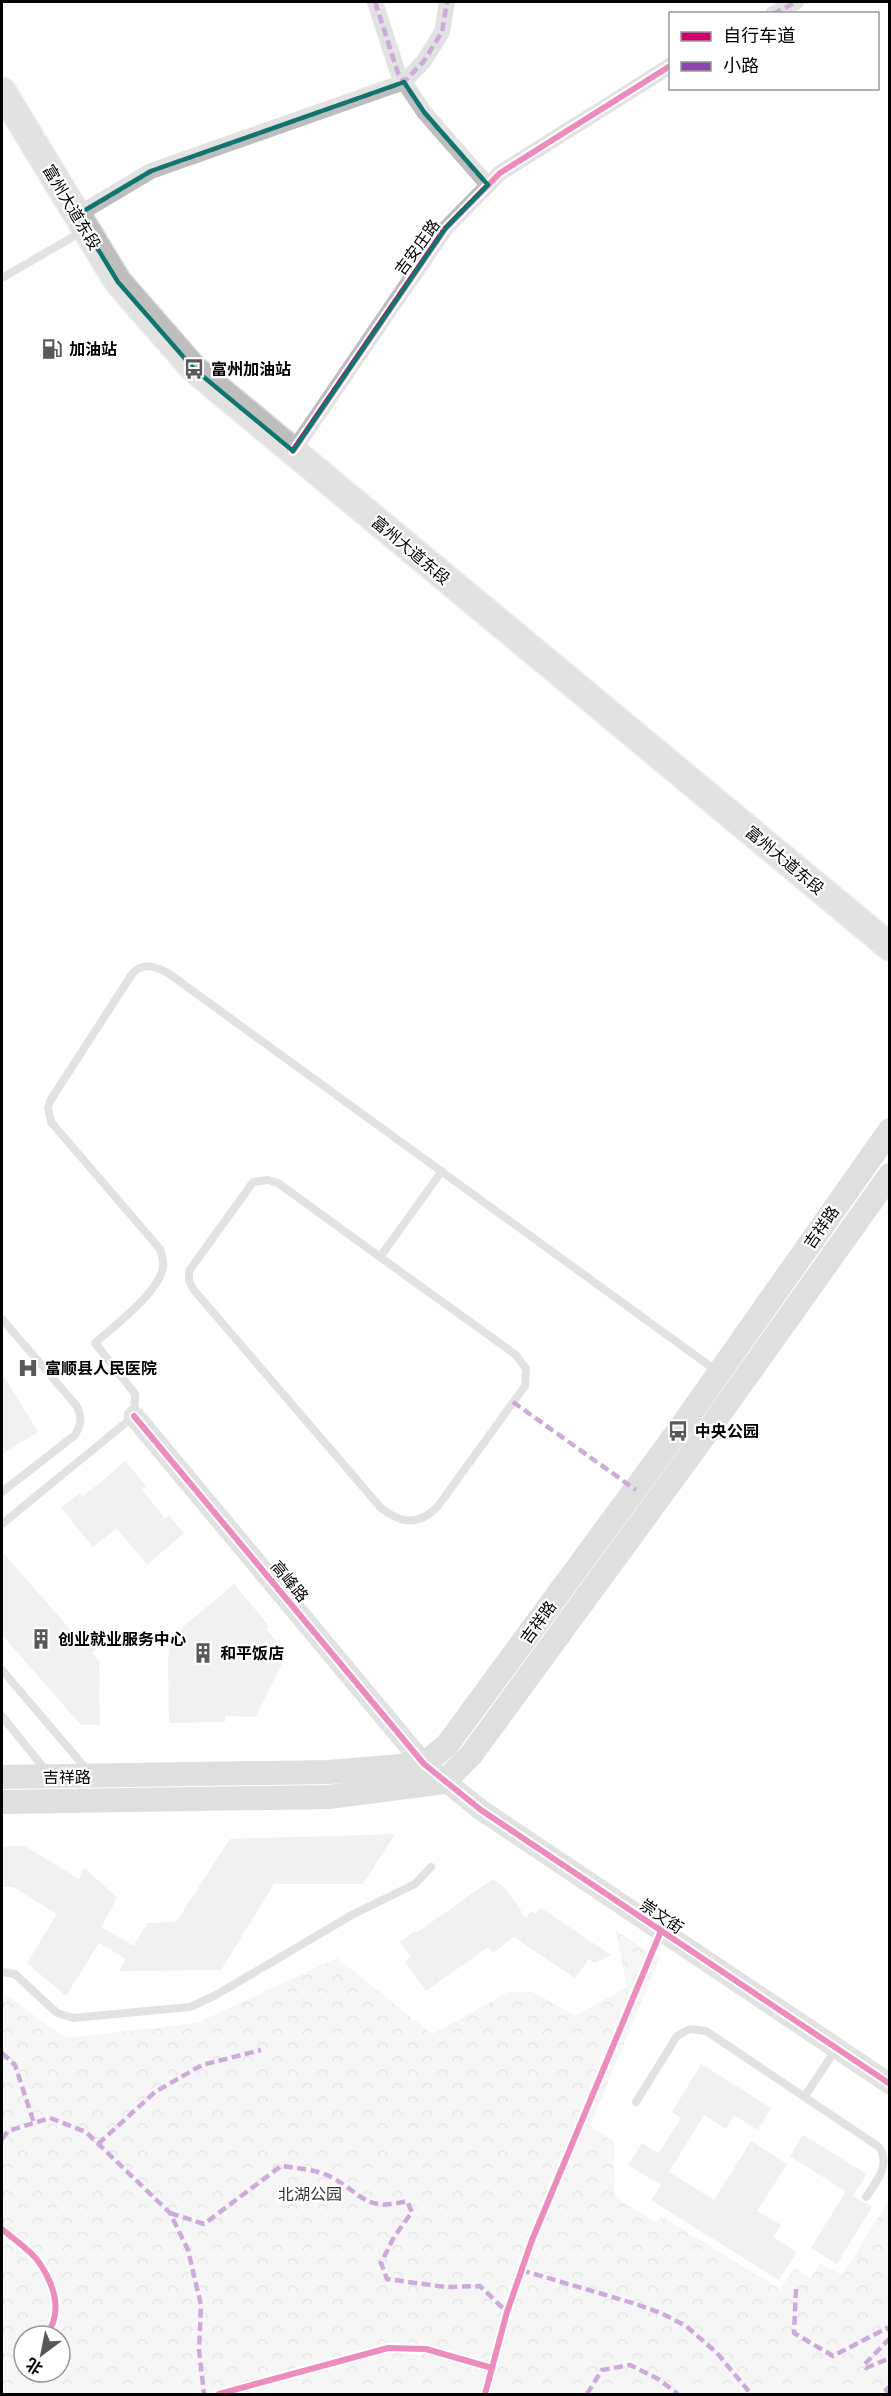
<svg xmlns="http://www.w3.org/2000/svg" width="891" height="2396" font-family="Montserrat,'Noto Sans SC',sans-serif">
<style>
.forest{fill:url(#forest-crowns);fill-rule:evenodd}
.building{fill:#dfdfdf}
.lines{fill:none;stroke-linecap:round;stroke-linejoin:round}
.primary-casing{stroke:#dbdbdb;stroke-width:30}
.service{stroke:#bebebe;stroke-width:8}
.minor{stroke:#bebebe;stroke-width:16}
.tertiary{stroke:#bebebe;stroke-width:21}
.secondary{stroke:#b8b8b8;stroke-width:24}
.primary{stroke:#bebebe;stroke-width:27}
.quiet{stroke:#8e44ad;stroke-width:4.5;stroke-dasharray:9 4.5;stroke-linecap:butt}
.cycleway-casing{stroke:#fff;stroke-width:10}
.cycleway{stroke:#d6006c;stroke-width:6}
.marked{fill:none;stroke:#0f766e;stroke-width:4.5;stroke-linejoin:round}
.labels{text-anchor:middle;stroke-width:4.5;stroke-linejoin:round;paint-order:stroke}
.street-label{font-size:16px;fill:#000;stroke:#fff}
.poi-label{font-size:16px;font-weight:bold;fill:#000;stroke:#fff;text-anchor:start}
.park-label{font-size:16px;fill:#333;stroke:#fff}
</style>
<defs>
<pattern id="forest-crowns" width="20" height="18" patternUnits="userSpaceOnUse" patternTransform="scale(1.5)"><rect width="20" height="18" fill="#ececec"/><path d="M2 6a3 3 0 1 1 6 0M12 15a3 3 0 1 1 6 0" fill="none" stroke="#c9c9c9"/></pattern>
</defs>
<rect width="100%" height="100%" fill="#fff"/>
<path class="forest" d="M615,1930L659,1959L590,2126L614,2142L615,2197L656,2222L661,2216L780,2289L795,2268L810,2278L820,2263L842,2275L889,2200V2394H2V1992L66,2038L197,2023L337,1958L432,2034L509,1992H534L575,2016L627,1987ZM24,2336H60V2372H24Z"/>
<g class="building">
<polygon points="2,1373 38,1432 2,1454"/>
<polygon points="125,1461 146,1486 142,1490 165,1518 168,1515 184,1533 147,1565 117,1528 93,1547 61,1508 80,1493 83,1496 100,1483"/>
<polygon points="2,1551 80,1641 85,1636 96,1649 92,1653 99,1661 100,1725 81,1725 2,1635"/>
<polygon points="234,1584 269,1626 266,1629 287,1653 256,1717 225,1716 225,1722 169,1723 168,1661 170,1644 184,1626"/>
<polygon points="395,1834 363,1884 274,1884 221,1970 119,1971 126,1959 99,1943 66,1996 27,1963 57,1914 13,1887 2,1887 2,1846 25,1846 79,1879 84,1867 117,1898 101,1927 134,1946 147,1923 176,1922 230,1839"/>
<polygon points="493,1879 505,1888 526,1918 531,1911 536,1914 541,1908 611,1955 594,1963 589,1959 575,1978 514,1937 493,1953 488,1947 426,1991 405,1962 411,1957 400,1942 415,1931 416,1933"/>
<polygon points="701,2064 771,2108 758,2130 734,2115 726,2129 704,2115 669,2172 714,2200 751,2141 787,2164 757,2211 781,2225 773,2237 797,2252 779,2280 651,2200 661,2185 628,2165 642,2143 659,2153 681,2118 672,2112"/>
<polygon points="803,2135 867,2174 853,2196 872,2207 837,2264 811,2248 846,2191 851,2195 790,2156"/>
</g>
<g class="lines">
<g class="primary-casing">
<polyline id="primary" points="2,91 118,282 194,369 890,947"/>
</g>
<g class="service">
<polyline points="2,278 83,231"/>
<path d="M380,1257L516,1355L526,1369L525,1386L438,1506C419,1526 401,1524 381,1508L193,1289L189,1280V1271L253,1182L268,1180L278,1183L380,1257L442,1171"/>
<path d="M2,1319L76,1405C82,1417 82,1423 75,1435L2,1492"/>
<path d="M2,1524L134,1416L135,1394L95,1343C114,1326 159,1293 163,1267C164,1261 162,1255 160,1249L51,1122L48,1108L50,1101L132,974C143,962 155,966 168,973L718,1372"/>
<polyline points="2,1670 89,1772"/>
<polyline points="2,1716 47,1772"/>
<polyline points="2,1972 15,1974 57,2013 73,2018 190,2007 214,1996 352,1915 415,1884 431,1867"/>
<polyline points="805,2096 836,2049"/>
<path d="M636,2102L677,2036L690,2029L706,2031L879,2147C891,2164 877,2181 866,2197"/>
</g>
<g class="minor">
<polyline points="375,2 398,73 424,112 488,185"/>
<polyline points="773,14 796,2"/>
<polyline points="77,215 151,171 404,82 424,61 442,32 447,2"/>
<polyline points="293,451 445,229 500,173 670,66"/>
</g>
<polyline class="tertiary" points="134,1416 424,1764 481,1810 890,2084"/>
<g class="secondary">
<polyline points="2,1777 329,1772 424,1764 447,1745 678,1431 890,1130"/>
<polyline points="2,1802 329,1797 444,1782 471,1755 697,1446 890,1175"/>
</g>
<use href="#primary" class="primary"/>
<g class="quiet">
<polyline points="375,2 398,73 424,112 488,185"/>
<polyline points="773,14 796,2"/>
<polyline points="77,215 151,171 404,82 424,61 442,32 447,2"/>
<polyline points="513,1402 636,1490"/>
<polyline points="2,2053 15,2065 34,2123"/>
<polyline points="2,2139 8,2131 50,2118 86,2132 170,2213 188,2250 201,2305 199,2350 204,2394"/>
<polyline points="98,2144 155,2092 202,2065 261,2050"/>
<path d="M170,2213L204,2224L281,2166C297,2168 318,2170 331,2177C364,2195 365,2212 407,2201L412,2212L394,2237L381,2263L387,2279L445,2287L480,2286L507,2312"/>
<polyline points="521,2270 636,2304 661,2313 686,2326 717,2353 751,2394"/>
<polyline points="796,2289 794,2333 833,2356 887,2328 890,2331"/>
<polyline points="890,2338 864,2365 866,2368 890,2358"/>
<polyline points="890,2386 886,2390 890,2394"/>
<polyline points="587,2394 602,2370 630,2365 658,2379 678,2394"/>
</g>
<g class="cycleway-casing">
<g id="cycleway">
<polyline points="293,451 445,229 500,173 670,66"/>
<polyline points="134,1416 424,1764 481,1810 890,2084"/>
<path d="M2,2229C13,2239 29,2249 38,2261C54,2284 64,2311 46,2336"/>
<polyline points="219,2394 388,2348 426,2349 492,2368"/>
<polyline points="485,2394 507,2312 532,2240 661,1931"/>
</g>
</g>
<use href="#cycleway" class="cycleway"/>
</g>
<path d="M0 0H891V2396H0ZM404,82L424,112L488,185L445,229L293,451L194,369L118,282L77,215L151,171Z" fill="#fff" fill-opacity=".55" fill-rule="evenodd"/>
<path class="marked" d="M404,82L424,112L488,185L445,229L293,451L194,369L118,282L77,215L151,171Z"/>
<defs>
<g id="fuel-bare" transform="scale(1.62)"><path d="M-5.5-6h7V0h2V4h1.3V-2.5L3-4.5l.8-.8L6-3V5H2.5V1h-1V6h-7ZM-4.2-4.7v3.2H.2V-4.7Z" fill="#595959" stroke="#fff" stroke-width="2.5" paint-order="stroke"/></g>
<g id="bus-bare" transform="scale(1.62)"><path d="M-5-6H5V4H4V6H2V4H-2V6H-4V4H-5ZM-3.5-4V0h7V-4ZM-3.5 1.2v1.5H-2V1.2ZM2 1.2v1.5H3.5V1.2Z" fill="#595959" stroke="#fff" stroke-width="2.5" paint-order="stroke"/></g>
<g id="hospital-bare" transform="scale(1.62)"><path d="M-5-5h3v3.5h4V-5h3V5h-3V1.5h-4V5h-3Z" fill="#595959" stroke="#fff" stroke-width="2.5" paint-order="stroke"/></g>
<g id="building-bare" transform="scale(1.62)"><path d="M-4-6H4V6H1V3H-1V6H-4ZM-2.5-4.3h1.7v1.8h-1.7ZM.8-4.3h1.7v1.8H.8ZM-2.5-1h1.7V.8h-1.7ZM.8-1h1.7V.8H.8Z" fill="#595959" stroke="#fff" stroke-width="2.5" paint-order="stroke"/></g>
</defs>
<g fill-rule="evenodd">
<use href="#fuel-bare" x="52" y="349"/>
<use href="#bus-bare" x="194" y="369"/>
<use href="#hospital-bare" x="28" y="1368"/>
<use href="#bus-bare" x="678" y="1431"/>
<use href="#building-bare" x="41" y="1639"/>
<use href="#building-bare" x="203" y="1653"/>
</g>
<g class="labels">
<g class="street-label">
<text transform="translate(72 207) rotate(59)" y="6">富州大道东段</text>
<text transform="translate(417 247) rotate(-54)" y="6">吉安庄路</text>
<text transform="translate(411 550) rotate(40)" y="6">富州大道东段</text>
<text transform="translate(785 860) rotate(40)" y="6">富州大道东段</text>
<text transform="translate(821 1227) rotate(-55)" y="6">吉祥路</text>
<text transform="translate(290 1581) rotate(50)" y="6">高峰路</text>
<text transform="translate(538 1622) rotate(-54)" y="6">吉祥路</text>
<text x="67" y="1783">吉祥路</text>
<text transform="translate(662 1916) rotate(34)" y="6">崇文街</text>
</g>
<g class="poi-label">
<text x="69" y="355">加油站</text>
<text x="211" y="375">富州加油站</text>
<text x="45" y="1374">富顺县人民医院</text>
<text x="695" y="1437">中央公园</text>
<text x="58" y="1645">创业就业服务中心</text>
<text x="220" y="1659">和平饭店</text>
</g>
<g class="park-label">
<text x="310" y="2200">北湖公园</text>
</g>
</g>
<rect width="891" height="2396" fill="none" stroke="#000000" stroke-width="6"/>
<rect x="669" y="12" width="210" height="78" fill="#ffffff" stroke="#999999" stroke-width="1.5"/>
<rect x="681" y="32" width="30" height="9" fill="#d6006c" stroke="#999999" stroke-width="1.5"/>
<text x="723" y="42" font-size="18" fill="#000000">自行车道</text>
<rect x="681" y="62" width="30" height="9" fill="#8e44ad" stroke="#999999" stroke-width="1.5"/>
<text x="723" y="72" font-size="18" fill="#000000">小路</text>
<g transform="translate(42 2354) rotate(212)"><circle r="28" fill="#ffffff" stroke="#999999" stroke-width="1.5"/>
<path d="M0-4.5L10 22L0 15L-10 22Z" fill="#595959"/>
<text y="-9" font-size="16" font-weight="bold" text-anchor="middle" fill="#000000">北</text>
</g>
</svg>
